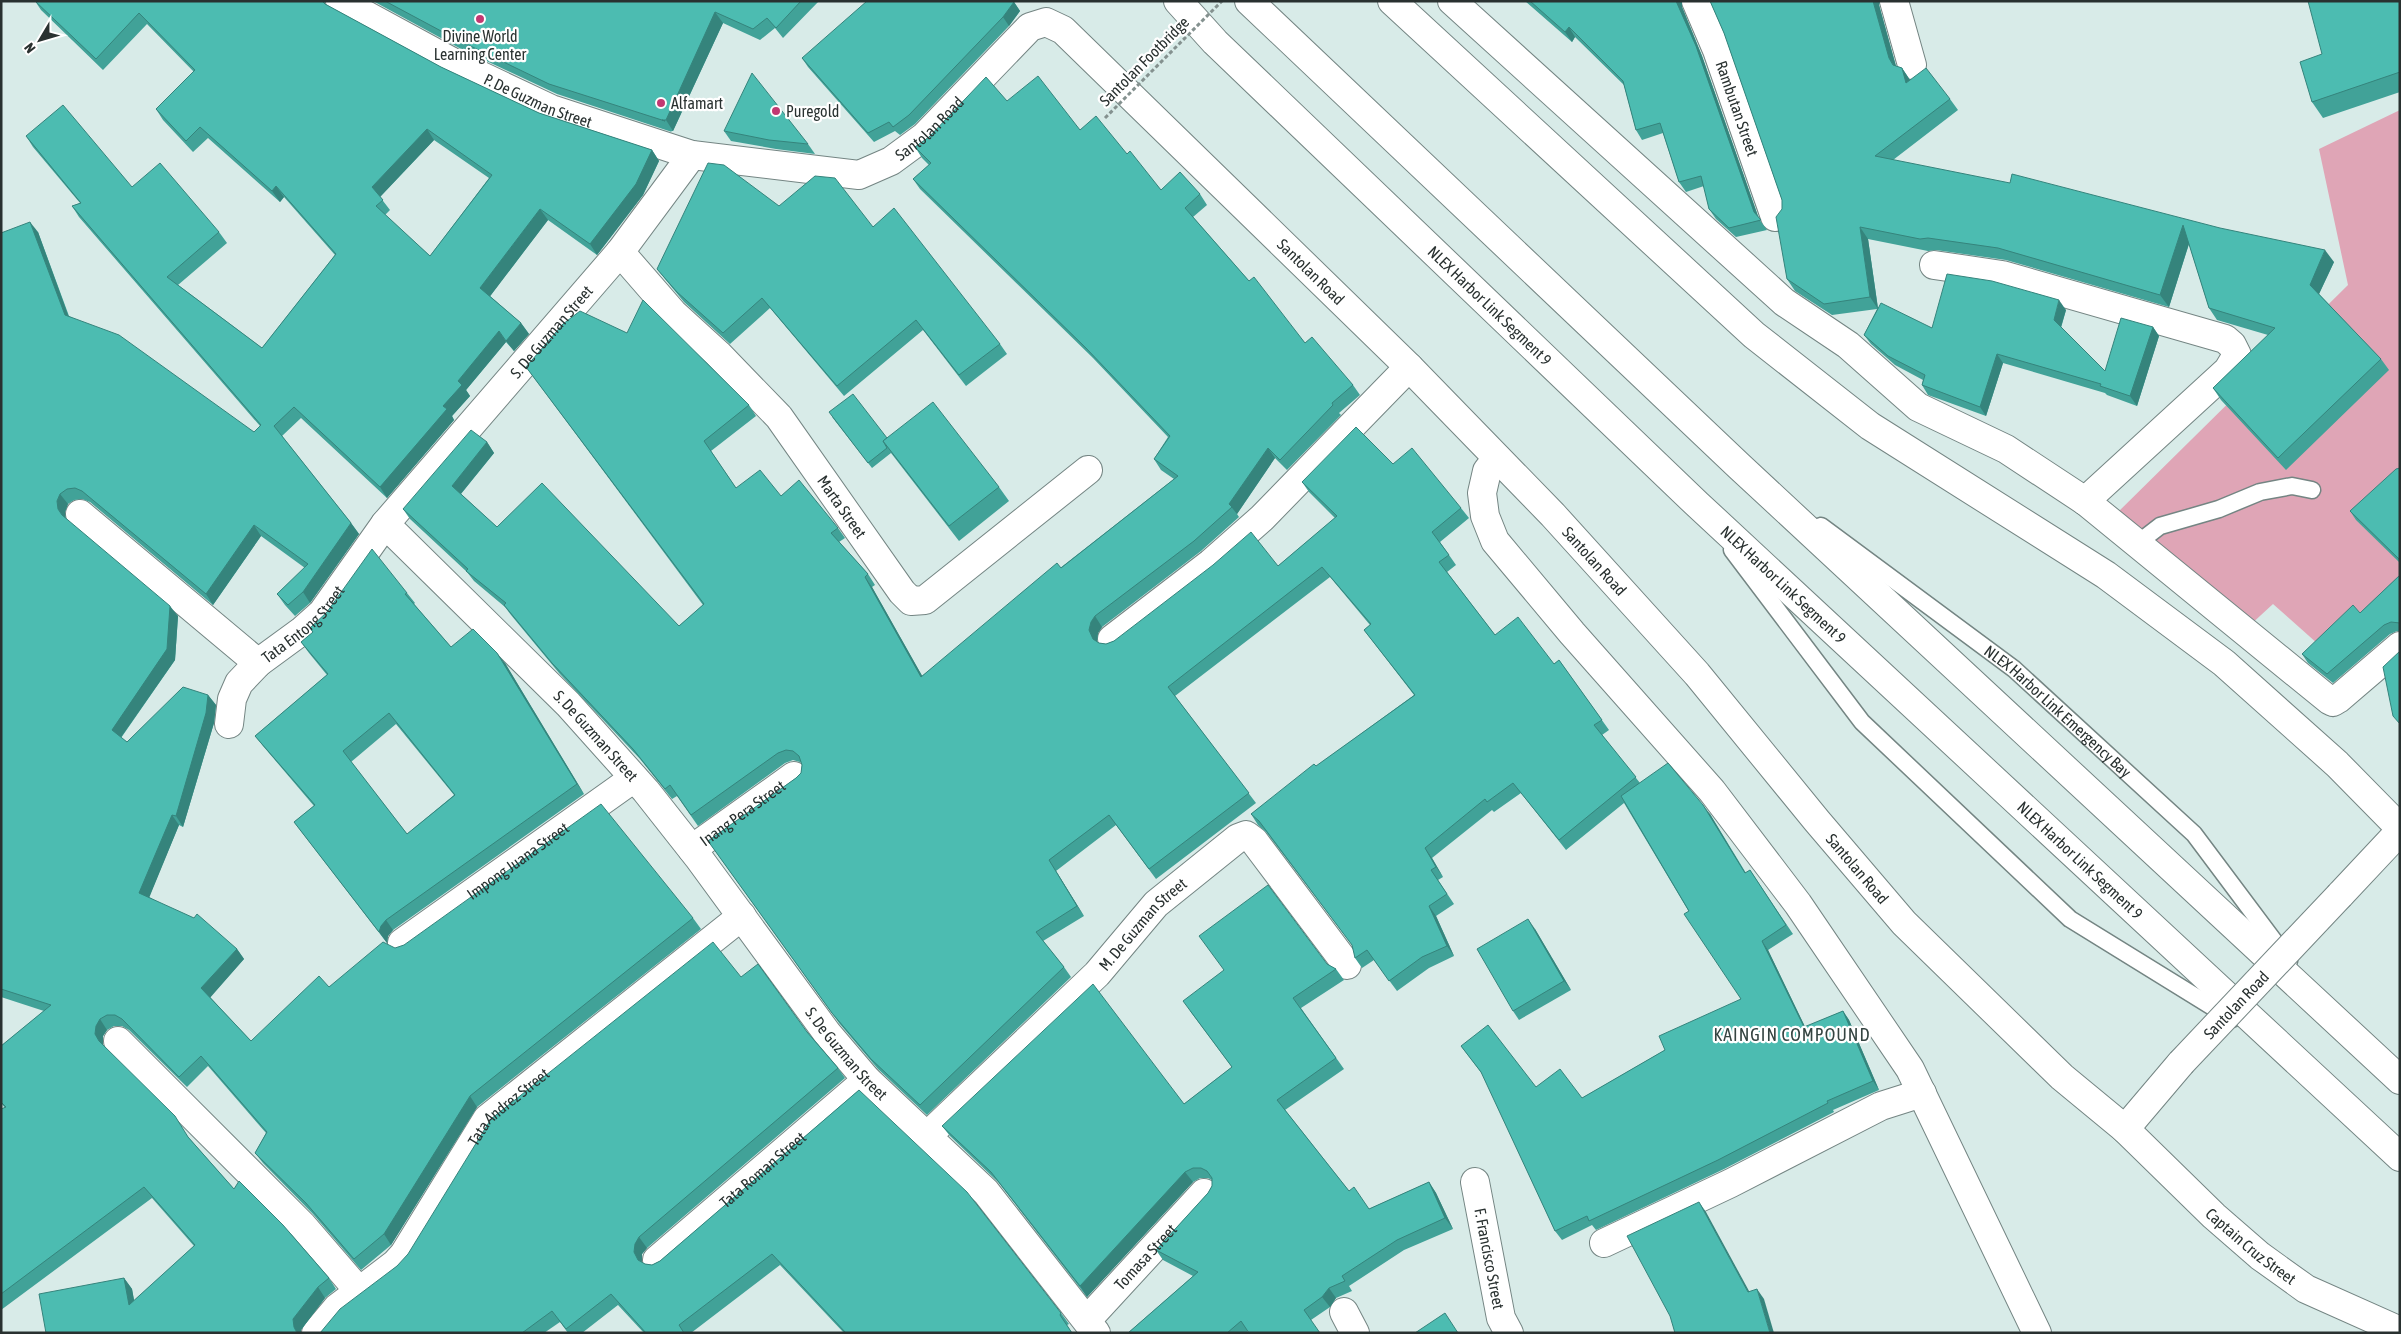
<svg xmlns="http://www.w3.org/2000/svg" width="2401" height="1334" font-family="'Asap Condensed',sans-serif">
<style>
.green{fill:#dfa5b6}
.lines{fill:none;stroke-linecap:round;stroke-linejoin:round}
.lane-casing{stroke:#748583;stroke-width:19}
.street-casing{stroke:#748583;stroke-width:30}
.secondary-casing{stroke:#748583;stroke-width:30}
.highway-casing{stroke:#748583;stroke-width:30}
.lane{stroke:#fff;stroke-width:16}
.street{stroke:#fff;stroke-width:28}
.secondary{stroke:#fff;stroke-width:28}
.highway{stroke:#fff;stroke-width:28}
.secondary-bridge-casing{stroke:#748583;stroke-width:30;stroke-linecap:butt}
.path-bridge{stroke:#84918f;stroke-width:3;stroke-dasharray:4 2.5;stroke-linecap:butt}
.secondary-bridge{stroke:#fff;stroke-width:28}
.wall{fill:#41a298;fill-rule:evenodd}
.shaded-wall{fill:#35847c}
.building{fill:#4cbcb1;stroke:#35847c;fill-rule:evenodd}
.poi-dot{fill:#c23872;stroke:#fff;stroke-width:2}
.labels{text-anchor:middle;stroke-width:4.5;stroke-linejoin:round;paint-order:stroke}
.poi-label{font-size:16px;fill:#293130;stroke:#fff;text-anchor:start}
.street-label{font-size:16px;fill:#293130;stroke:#fff}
.neighbourhood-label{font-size:18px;letter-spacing:1px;fill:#344441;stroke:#fff}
</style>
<rect width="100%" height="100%" fill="#d8ebe8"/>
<polygon class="green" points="2400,110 2400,580 2327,652 2273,604 2248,627 2113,517 2348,285 2319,149"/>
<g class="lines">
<g class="lane-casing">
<g id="lane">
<path id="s1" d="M1821,526L2014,669L2194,834L2289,961"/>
<polyline points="2138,543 2160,526 2219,509 2260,492 2292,486 2312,490"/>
<polyline points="1732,550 1862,722 2070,919 2232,1019"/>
</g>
</g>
<g class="street-casing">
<g id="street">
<polyline points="1452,1 1784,302 1848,345 1918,407 2006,449 2085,501 2329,700 2333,702 2338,699 2400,646"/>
<path id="s2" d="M1696,1L1717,50L1775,217"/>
<polyline points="1894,1 1912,65"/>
<path id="s3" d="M620,252L673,313L718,354L779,417L902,592L911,601L925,600L1088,470"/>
<polyline points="1934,265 2002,275 2225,339 2232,345 2237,355 2228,370 2085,501"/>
<polyline points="1497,458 1487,471 1482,493 1485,516 1495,541 1572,633 1712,791 1798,904 1910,1069 2037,1333"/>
<polyline points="80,514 258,663"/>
<path id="s4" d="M385,524L568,704L646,791L698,857L827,1033L867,1080L986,1192L1096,1333"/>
<polyline points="1112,639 1211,563 1262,518 1409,367"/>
<path id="s5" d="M229,724L232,699L239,683L258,663L303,630L322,613L385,524L620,252L692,155"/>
<path id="s6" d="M692,849L794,776"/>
<path id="s7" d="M402,943L634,778"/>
<polyline points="118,1041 302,1225 359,1291"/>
<path id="s8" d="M926,1137L1097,974L1156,904L1238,838L1246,835L1254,841L1347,965"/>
<path id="s9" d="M1475,1182L1501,1318L1509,1333"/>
<polyline points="1604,1243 1731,1183 1881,1106 1922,1093"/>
<path id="s10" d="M657,1260L867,1080"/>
<polyline points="1344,1312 1355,1333"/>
<path id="s11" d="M1087,1320L1204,1193"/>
<path id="s12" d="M316,1333L337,1308L395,1264L404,1254L487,1119L742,916"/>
</g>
</g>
<g class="secondary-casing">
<g id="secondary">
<path id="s13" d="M340,1L456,64L551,109L692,155L859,175L891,161L925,136L1030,27L1046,22L1063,30L1409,367L1553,515L1697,674L1817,821L1904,923L2062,1077L2125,1129L2214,1216L2260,1256L2306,1289L2400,1331"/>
<polyline points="1392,1 1754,335 1870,426 2106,575 2224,663 2337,764 2400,828"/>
<polyline points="2340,895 2400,831"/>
<polyline points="2125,1129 2181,1063"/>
</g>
</g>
<g class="highway-casing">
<g id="highway">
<path id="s14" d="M1178,1L1215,42L1697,504L2400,1157"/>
<polyline points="1249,1 1739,466 2400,1080"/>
</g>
</g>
<use href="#lane" class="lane"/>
<use href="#street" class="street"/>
<use href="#secondary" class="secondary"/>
<use href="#highway" class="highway"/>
<g class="secondary-bridge-casing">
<g id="secondary-bridge">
<path id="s15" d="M2181,1063L2340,895"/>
</g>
</g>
<polyline class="path-bridge" points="1105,118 1222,1"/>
<use href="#secondary-bridge" class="secondary-bridge"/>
</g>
<g class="wall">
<path d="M35,1H325V4L441,67L539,113L652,150L659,161L643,195L597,255L548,220L490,296L521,323L529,334L514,351L506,342L466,390L470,396L452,416L454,420L387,498L301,418L282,436L351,523L359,534L310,603L295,616L285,605L277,594L305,568L261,536L213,605L90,502L82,499L74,500L68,504L65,512V518L178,616L175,660L121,738L127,742L208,695L216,705L214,723L183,827L179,825L149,897L237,949L244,959L210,997L251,1041L329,987L395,948L693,918L701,929L477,1107L391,1245L361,1270L313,1214L263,1163L255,1153L266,1133L208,1066L187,1087L129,1030L122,1026H114L107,1030L103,1036V1045L189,1138L234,1189L329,1278L336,1289L325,1298L301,1330L46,1333L124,1278L132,1289L134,1301L194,1246L152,1198L1,1310V1109L5,1108L1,1103V1046L44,1011L1,997V233L38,232L69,316L254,432L260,426L79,217L72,206L80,203L33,147L26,136L132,187L219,232L227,243L178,285L262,348L335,255L284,197L280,202L208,138L193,152L163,120L156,109L194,72L147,24L103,70L41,10ZM434,140L489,178L430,256L385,215L390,210L380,197Z"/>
<polygon points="373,1 819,1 783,38 775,28 760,40 723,23 673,131 671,131 672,132 557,94 463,50"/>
<polygon points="1525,1 1682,1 1682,7 1702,56 1759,219 1767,230 1736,237 1716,219 1709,209 1704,186 1686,192 1679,182 1663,133 1642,140 1636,130 1624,85 1575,37 1572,42"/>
<polygon points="1710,1 1880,1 1879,5 1896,66 1902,68 1910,80 1950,99 1958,110 1893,160 2334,262 2319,294 2381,359 2389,370 2286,470 2221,400 2213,388 2268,335 2217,320 2209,308 2189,244 2169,307 2006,260 1936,250 1928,251 1868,239 1878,308 1932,328 2066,310 2061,328 2105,371 2153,327 2159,336 2137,406 2107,395 2105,393 2003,363 1986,416 1928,395 1922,385 1923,380 1895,365 1871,344 1864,335 1877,309 1832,315 1795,291 1787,279 1782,200 1724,33"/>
<polygon points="2400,1 2400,92 2323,118 2312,102 2322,54"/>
<polygon points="1014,2 1020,11 1009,26 915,124 900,135 895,131 874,142 808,67 802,58"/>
<polygon points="1007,101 1080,130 1127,154 1161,190 1200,194 1207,205 1193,217 1249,281 1305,343 1353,385 1360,395 1339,413 1341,415 1287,470 1275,458 1237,514 1239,517 1201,551 1102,627 1098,633 1097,642 1099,643 1106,644 1114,641 1278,566 1335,518 1309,492 1302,482 1393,464 1461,508 1469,518 1440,542 1456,565 1447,572 1495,635 1554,664 1559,660 1609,730 1602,735 1640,783 1710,814 1746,873 1750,870 1793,934 1768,950 1805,1027 1843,1011 1849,1020 1879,1090 1833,1110 1834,1112 1724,1169 1596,1230 1592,1225 1562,1240 1555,1231 1483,1075 1461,1046 1536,1087 1582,1098 1665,1050 1741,999 1624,803 1566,850 1521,793 1494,812 1492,810 1432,858 1443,877 1438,880 1454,904 1436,916 1454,956 1429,968 1397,991 1374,960 1362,968 1355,958 1353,946 1266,832 1258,825 1251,814 1414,695 1364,630 1370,625 1330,577 1175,696 1256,803 1156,879 1116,825 1056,871 1084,916 1043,941 1064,967 1071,977 927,1115 878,1069 839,1023 708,841 796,778 801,773 802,765 802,763 800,762 793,760 785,763 698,826 677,796 672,799 640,759 559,673 511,615 505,607 474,581 467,572 410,519 403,509 487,442 494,453 461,494 497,527 679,626 703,605 526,367 749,405 756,416 711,451 736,488 781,496 838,528 845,538 839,542 868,574 875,585 872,587 922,676 1174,479 1161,470 1154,459 1168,437 1093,358 920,189 913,179 929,165 922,158 915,147"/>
<polygon points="724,131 808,144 815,154 776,149 731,141"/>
<polygon points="779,206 873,227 1000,344 1007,354 966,386 923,330 844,396 770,308 730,344 684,302 665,279 657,269"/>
<polygon points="832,417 887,438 999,487 1009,501 959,541 891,453 872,468"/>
<polygon points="2400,468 2400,563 2356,520 2350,511"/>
<polygon points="2400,575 2400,631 2397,631 2390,634 2333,683 2308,663 2302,654 2360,613"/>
<path d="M407,593L415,603L414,604L451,647L505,663L584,794L393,930L388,936L387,943L294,822L314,806L263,746L255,736L327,675L309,653L301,642L313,633L310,628ZM396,724L454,795L407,834L351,762Z"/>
<polygon points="1535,929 1571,990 1519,1020 1513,1011"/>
<polygon points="1327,964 1336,969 1344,980 1301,1008 1344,1069 1285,1110 1349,1191 1369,1209 1429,1182 1436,1193 1453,1229 1404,1250 1349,1286 1352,1291 1336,1298 1330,1307 1311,1320 1248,1331 1246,1333 1128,1333 1193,1276 1163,1260 1156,1250 1208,1193 1212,1186 1212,1180 1208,1178 1200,1178 1193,1182 1087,1297 998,1182 950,1136 942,1126 1184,1104 1232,1067 1190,1011"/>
<polygon points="741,977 807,1032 838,1068 845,1078 647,1248 642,1254 642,1262 645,1264 652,1265 660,1261 859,1090 1061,1313 1069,1324 1067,1325 1072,1333 844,1333 780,1265 691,1333 644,1333 618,1305 582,1333 568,1333 560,1322 544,1333 320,1333 397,1266"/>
</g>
<g class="shaded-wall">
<polygon points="1676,1 1682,1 1682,7 1702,56 1760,222 1754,212"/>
<polygon points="1873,1 1880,1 1879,5 1897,70 1889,58"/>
<polygon points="1014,2 1020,11 1009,26 1003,17"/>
<polygon points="715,12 723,23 673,131 666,120"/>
<polygon points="1569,27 1575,37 1572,42 1565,32"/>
<polygon points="1902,68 1910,80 1906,83"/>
<polygon points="427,129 434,140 379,198 372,187"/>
<polygon points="652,150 659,161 643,195 597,255 590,244"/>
<polygon points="276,186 284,197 280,202 272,191"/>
<polygon points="540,209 548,220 488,299 480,288"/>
<polygon points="30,222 38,232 72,326 65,315"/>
<polygon points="2183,225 2191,237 2169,307 2160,295"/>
<polygon points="1860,227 1868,239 1878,309 1870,297"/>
<polygon points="2325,250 2334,262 2318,296 2310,285"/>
<polygon points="2059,300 2066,310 2060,330 2054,320"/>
<polygon points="521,323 529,334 514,351 506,341"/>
<polygon points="2153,327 2159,336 2137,406 2130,396"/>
<polygon points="499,331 506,342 466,390 470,396 452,416 454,420 387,498 380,487 443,406 458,381"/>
<polygon points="1997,354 2003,363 1986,416 1980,407"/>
<polygon points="487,442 494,453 459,496 452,486"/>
<polygon points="1268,448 1275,458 1237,514 1229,504"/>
<polygon points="60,494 68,504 65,512 66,520 58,509 57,501"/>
<polygon points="351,523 359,534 310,603 303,592"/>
<polygon points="254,525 261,536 213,605 206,594"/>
<polygon points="865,577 872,587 929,688 921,677"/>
<polygon points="170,606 178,616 175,660 119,740 112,730"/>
<polygon points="1095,616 1102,627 1098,633 1097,641 1100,649 1093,639 1089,630 1091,622"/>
<polygon points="497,653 505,663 584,794 577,784"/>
<polygon points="208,695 216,705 214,723 183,827 176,816"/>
<polygon points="1703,805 1710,814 1751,883 1745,873"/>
<polygon points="172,815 179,825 147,903 139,893"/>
<polygon points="1425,848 1432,858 1443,877 1436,867"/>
<polygon points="1049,860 1056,871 1084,916 1077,906"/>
<polygon points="1429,906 1436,916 1454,956 1447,946"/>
<polygon points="1528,919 1535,929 1571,990 1564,981"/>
<polygon points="386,920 393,930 388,936 387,943 379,932 381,926"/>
<polygon points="1762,941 1768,950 1810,1037 1804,1027"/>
<polygon points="237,949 244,959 209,999 201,988"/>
<polygon points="1843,1011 1849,1020 1879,1090 1873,1081"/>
<polygon points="100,1019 107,1030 103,1036 103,1045 99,1041 95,1034 96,1026"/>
<polygon points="470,1096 477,1107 391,1245 384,1234"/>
<polygon points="1185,1172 1193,1182 1087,1297 1080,1286"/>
<polygon points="1429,1182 1436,1193 1453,1229 1445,1218"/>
<polygon points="1699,1202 1706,1212 1755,1302 1748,1292"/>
<polygon points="639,1237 647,1248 642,1254 642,1262 638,1260 634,1252 635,1244"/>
<polygon points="124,1278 132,1289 137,1316 129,1305"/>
<polygon points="318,1287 325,1298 301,1330 301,1333 297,1333 294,1327 293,1319"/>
<polygon points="1329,1288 1336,1298 1330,1307 1322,1297"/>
<polygon points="1757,1289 1764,1299 1774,1333 1770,1333"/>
</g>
<g class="building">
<path d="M35,1H322L325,4L441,67L539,113L652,150L636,184L590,244L540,209L480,288L521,323L506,341L499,331L458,381L462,385L443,406L447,409L380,487L294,407L274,426L351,523L303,592L288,605L277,594L308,564L254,525L206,594L82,491L75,488L67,489L60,494L57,501L58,509L62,515L170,606L167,649L112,730L127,742L183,687L208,695L206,713L176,816L172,815L139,893L194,918L197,914L237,949L201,988L251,1041L319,976L329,987L383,942L395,948L404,945L601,804L693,918L470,1096L384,1234L354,1259L306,1203L255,1153L267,1132L201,1056L179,1077L122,1019L115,1015H107L100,1019L96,1026L95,1034L99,1041L175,1116L188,1137L234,1189L239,1181L283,1225L329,1278L318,1287L293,1319L294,1327L297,1333H46L39,1294L124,1278L129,1305L195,1245L144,1187L1,1294V1109L6,1107L1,1102V1046L51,1005L1,989V233L30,222L65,315L119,335L254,432L261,425L72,206L81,203L26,136L63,105L132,187L160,163L219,232L167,277L262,348L336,254L276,186L272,191L200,127L186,141L156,109L195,70L139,13L96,59ZM427,129L492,175L430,256L376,206L383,200L372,187Z"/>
<polygon points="385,1 801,1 776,28 767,18 753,29 715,12 666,120 662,120 665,121 549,84 456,39"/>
<polygon points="867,1 1013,1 1014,2 1003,17 909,115 893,127 889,122 868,133 802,58"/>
<polygon points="1530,1 1676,1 1696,46 1754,212 1761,220 1729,228 1709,209 1701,176 1679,182 1660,123 1636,130 1623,81 1569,27 1565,32"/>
<polygon points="1710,1 1873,1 1889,58 1893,65 1902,68 1906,83 1926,68 1950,99 1875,156 2010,183 2012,174 2220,228 2325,250 2310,285 2381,359 2278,458 2213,388 2275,328 2209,308 2183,225 2160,295 1998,248 1928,238 1920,239 1860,227 1870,297 1824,304 1787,279 1776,217 1782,209 1782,200 1724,33"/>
<polygon points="2308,1 2400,1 2400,72 2312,102 2300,62 2322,54"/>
<polygon points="752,73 808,144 769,140 724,131"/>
<polygon points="1038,76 1080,130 1096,116 1127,154 1130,151 1161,190 1180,172 1200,194 1185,208 1249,281 1254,277 1305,343 1312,337 1353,385 1332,403 1333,405 1280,460 1268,448 1229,504 1232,507 1194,541 1095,616 1091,622 1089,630 1093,639 1099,643 1106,644 1114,641 1213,565 1251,532 1278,566 1337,516 1302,482 1356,427 1393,464 1412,448 1461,508 1432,532 1449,555 1439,562 1495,635 1518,617 1554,664 1559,660 1602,720 1594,725 1636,777 1559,840 1513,783 1487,802 1485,799 1425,848 1436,867 1431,870 1447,894 1429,906 1447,946 1422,957 1389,981 1367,950 1355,958 1352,945 1259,821 1251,814 1314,764 1316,766 1415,695 1364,630 1371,624 1322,567 1168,687 1249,793 1149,869 1109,815 1049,860 1077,906 1036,932 1064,967 920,1105 871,1059 832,1013 708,841 796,778 801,773 802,765 799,756 793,751 786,750 778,753 691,815 670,785 665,789 633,749 552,663 504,605 506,603 466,571 468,569 403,509 471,430 487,442 452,486 497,527 542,483 679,626 704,604 526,367 563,324 580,311 627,333 643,300 749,405 704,441 736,488 760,470 781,496 799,480 838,528 831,533 868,574 865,577 921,677 1057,563 1061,568 1178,476 1154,459 1170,436 1086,348 913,179 931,163 915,147 929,137 986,77 1007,101"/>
<polygon points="708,163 724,165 779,206 815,176 835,178 873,227 894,208 1000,344 959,375 916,320 837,386 762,298 723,333 677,292 657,269"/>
<polygon points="1947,274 1992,281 2059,300 2054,320 2105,371 2121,318 2153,327 2130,396 2100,386 2101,384 1997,354 1980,407 1922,385 1925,375 1888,356 1864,335 1881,303 1932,328"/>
<polygon points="853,394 887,438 883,441 887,448 868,463 829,412"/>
<polygon points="933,402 999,487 949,526 883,441"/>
<polygon points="2400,468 2400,560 2350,511 2396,469"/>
<path d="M372,549L407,593L405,594L451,647L473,629L497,653L577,784L386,920L381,926L379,932L294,822L315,805L255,736L328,674L301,642L313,632L310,628L327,612ZM389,713L455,795L407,834L343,751Z"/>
<polygon points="2400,575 2400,623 2391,622 2384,625 2327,674 2302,654 2353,605 2360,613"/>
<polygon points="2400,651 2400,724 2393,716 2383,667"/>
<polygon points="1668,763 1703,805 1745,873 1750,870 1786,925 1762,941 1804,1027 1843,1011 1873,1081 1827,1101 1828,1103 1718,1160 1589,1221 1587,1216 1555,1231 1481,1072 1461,1046 1488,1025 1536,1087 1560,1069 1582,1098 1665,1050 1659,1036 1741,999 1684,914 1689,911 1621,796"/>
<polygon points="1268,885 1327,964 1336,969 1293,998 1336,1058 1277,1100 1349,1191 1354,1187 1369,1209 1429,1182 1445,1218 1397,1240 1342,1276 1345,1281 1329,1288 1322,1297 1304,1310 1320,1333 1249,1333 1241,1321 1227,1333 1128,1333 1198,1272 1156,1250 1208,1193 1212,1186 1212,1178 1207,1171 1201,1168 1193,1168 1185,1172 1080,1286 991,1172 942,1126 1093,984 1184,1104 1232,1067 1183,1001 1224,970 1199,936"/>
<polygon points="1528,919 1564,981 1513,1011 1477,949"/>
<polygon points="713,942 741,977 758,964 807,1032 838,1068 639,1237 635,1244 634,1252 638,1260 645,1264 652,1265 660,1261 859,1090 967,1192 1061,1313 1060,1315 1072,1333 846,1333 772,1254 679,1325 684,1333 646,1333 611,1294 566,1329 552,1311 522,1333 320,1333 340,1309 397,1266 408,1254 491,1119"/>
<polygon points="1699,1202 1748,1292 1757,1289 1770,1333 1675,1333 1670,1316 1627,1236"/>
<polygon points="1445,1313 1458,1333 1415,1333"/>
</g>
<g class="poi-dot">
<circle cx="480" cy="19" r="5"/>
<circle cx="661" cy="103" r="5"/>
<circle cx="776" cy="111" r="5"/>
</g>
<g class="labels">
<g class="poi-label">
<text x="480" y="42" text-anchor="middle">Divine World<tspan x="480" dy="18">Learning Center</tspan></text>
<text x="671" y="109">Alfamart</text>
<text x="786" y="117">Puregold</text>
</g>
<g class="street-label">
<text transform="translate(1144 61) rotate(-45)" y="6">Santolan Footbridge</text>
<text dy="6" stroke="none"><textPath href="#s13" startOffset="222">P. De Guzman Street</textPath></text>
<text dy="6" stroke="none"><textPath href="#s2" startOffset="115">Rambutan Street</textPath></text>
<text dy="6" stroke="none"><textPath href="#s13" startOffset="639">Santolan Road</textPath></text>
<text dy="6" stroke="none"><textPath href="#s13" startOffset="1164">Santolan Road</textPath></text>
<text dy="6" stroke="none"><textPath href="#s14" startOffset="436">NLEX Harbor Link Segment 9</textPath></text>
<text dy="6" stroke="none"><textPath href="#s5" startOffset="515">S. De Guzman Street</textPath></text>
<text dy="6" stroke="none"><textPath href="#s3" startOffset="339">Marta Street</textPath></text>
<text dy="6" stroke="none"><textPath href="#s13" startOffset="1569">Santolan Road</textPath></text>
<text dy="6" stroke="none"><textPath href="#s14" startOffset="841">NLEX Harbor Link Segment 9</textPath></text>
<text dy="6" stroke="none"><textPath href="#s5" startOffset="130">Tata Entong Street</textPath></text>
<text dy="6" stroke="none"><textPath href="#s1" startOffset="301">NLEX Harbor Link Emergency Bay</textPath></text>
<text dy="6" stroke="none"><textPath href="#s4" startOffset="299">S. De Guzman Street</textPath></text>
<text dy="6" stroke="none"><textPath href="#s6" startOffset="62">Inang Pera Street</textPath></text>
<text dy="6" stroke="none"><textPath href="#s7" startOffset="142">Impong Juana Street</textPath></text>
<text dy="6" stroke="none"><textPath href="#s14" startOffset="1246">NLEX Harbor Link Segment 9</textPath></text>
<text dy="6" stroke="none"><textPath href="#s13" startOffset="1974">Santolan Road</textPath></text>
<text dy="6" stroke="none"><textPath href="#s8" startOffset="304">M. De Guzman Street</textPath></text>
<text dy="6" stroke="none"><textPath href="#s15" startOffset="80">Santolan Road</textPath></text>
<text dy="6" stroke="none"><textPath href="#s4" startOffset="704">S. De Guzman Street</textPath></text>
<text dy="6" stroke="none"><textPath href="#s12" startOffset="301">Tata Andrez Street</textPath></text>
<text dy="6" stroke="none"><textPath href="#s10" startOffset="139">Tata Roman Street</textPath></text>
<text dy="6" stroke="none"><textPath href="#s13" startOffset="2520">Captain Cruz Street</textPath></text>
<text dy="6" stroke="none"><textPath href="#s11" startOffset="86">Tomasa Street</textPath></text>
<text dy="6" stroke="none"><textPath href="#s9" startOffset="78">F. Francisco Street</textPath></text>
</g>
<g class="neighbourhood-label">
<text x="1792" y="1041">KAINGIN COMPOUND</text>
</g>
</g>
<rect width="2401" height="1334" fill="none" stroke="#293130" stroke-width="5"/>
<g transform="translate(40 40) rotate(232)" stroke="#ffffff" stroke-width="4" paint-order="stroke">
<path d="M0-4L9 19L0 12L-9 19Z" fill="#293130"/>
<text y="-8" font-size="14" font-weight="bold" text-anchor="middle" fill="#293130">N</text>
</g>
</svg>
